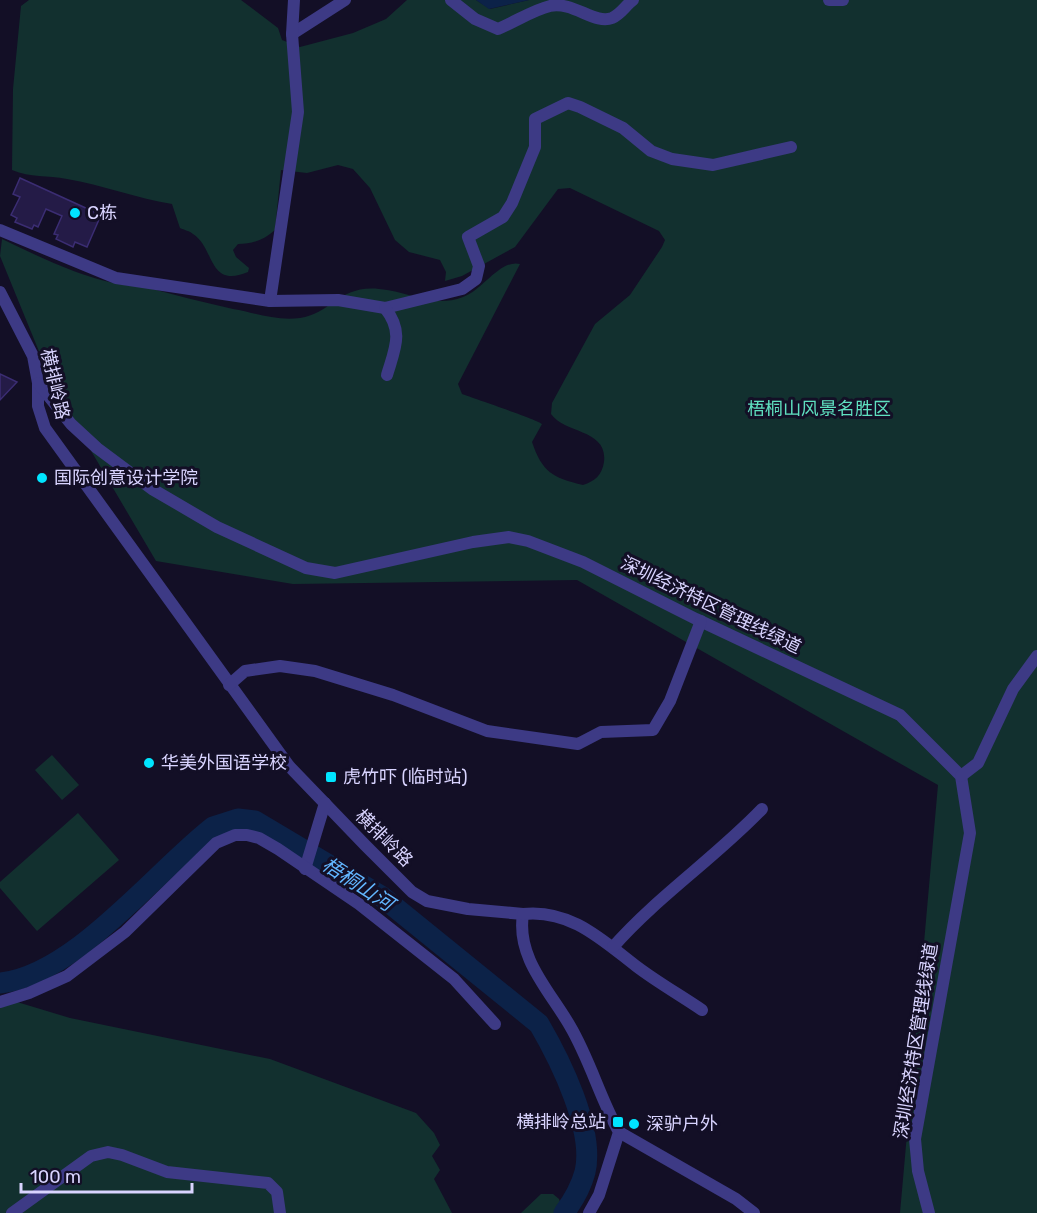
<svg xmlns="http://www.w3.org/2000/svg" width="1037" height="1213" font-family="Rubik,'Noto Sans SC',sans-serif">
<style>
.green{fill:#12302f}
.water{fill:#0c2248}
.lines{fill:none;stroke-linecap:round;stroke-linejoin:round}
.river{stroke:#0c2248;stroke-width:21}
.building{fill:#241b47;stroke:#3b2d73;stroke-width:1.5}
.minor{stroke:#3d3a85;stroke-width:12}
.poi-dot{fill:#00e5ff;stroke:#130f26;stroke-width:2}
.labels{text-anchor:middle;stroke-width:6;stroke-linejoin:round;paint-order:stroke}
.poi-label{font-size:18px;fill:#d9d4ff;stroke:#130f26;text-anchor:start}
.street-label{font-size:18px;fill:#d9d4ff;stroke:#130f26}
.park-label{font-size:18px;fill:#5fe0c0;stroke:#130f26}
.water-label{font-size:20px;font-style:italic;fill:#62b6ff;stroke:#130f26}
</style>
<rect width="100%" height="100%" fill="#130f26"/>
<g class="green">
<path d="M29,0H241L278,28L282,40L300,47L353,33L386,19L407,0H476L490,9L529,0H1037V1213H900L938,785L577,580L293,584L156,561L54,388L0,256L2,239C46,260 95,285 145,287C174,295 203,302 233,309C256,313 276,321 300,318C331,314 339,285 379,289C409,291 431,309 463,297C482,291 500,259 520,264L458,384L462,394C473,398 538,420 542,424L532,442C542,472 553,478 583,485C595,481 602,475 604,462C608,429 565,434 551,414L552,403L595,324L630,295L662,247L665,240L659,231L570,188L558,189L515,247L462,276L445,281L446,272L440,260L409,252L395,240L370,188L353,169L338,165L307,173L281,170L275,230C264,240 252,244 238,244L233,250L236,257L249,268L248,272C208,289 215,248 193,234C190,231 184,230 180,228L172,204C136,198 102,185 67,179C47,175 31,178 12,170L13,89L21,6Z"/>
<polygon points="52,755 79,785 62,800 35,770"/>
<polygon points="78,813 119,860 37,931 0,888 0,882"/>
<polygon points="17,1002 70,1018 270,1059 416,1113 434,1133 440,1145 432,1156 440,1170 434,1179 452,1213 0,1213 0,1006"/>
<polygon points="541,1194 553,1194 559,1199 562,1207 559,1213 521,1213"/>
</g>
<polygon class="water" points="476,0 529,0 489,9"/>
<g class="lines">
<path class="river" d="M0,983C74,976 155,872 213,827L238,819L255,821L381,896L539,1024C560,1060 595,1130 585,1172C581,1187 573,1201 564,1213"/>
</g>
<g class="building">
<polygon points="20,178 101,215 87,247 75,242 73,247 56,239 58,235 54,234 62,216 46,209 38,227 34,225 32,229 15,222 17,218 11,215 20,197 13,194"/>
<polygon points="0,374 17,382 0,400"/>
</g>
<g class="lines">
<g class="minor">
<path d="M451,0L475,19L498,29C515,22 533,10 550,6C573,1 595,25 612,18C621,14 625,6 633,0"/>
<polyline points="829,0 843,0"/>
<polyline points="292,34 345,0"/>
<polyline points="0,230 116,278 270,301 338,300 385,308 462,289 476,279 479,266 468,237 503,217 512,203 535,147 535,119 568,103 580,107 623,128 651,151 672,159 713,165 791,147"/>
<path d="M0,292L33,356L38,383V406L45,428L289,766L365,845L412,892L427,901L468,909L523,914C516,958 550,991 570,1026C590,1060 600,1098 619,1132L599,1195L589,1213"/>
<polyline points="270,301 298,112 292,34 294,0"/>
<path d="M385,308C404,332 395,348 387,375"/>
<polyline points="38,383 71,424 97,448 152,489 217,527 306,568 335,573 473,542 509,537 528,541 583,562 696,619 900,715 961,776 970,833 915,1139 918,1171 929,1213"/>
<polyline points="229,685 245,671 280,666 315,671 393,695 487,731 578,744 601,732 653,730 670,701 701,621"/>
<polyline points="961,776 978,763 1013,689 1037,656"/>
<polyline points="305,869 325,803"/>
<path d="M523,914C570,909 601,939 636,966C657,982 680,995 702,1010"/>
<path d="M613,947C658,896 715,858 762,809"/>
<polyline points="0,1002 29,993 67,976 125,932 216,843 235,835 247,835 259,838 278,849 359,904 454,979 495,1024"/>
<polyline points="619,1132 736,1199 754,1213"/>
<polyline points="12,1213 91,1156 108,1152 122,1155 167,1172 268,1183 277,1192 280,1213"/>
</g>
</g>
<g class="poi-dot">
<circle cx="75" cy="213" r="6"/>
<circle cx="42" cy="478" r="6"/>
<circle cx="149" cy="763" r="6"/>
<rect x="325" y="771" width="12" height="12" rx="3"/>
<rect x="612" y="1116" width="12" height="12" rx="3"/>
<circle cx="634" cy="1124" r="6"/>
</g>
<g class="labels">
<g class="poi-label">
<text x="87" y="219">C栋</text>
<text x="54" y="484">国际创意设计学院</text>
<text x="161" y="769">华美外国语学校</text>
<text x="343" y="783">虎竹吓 (临时站)</text>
<text x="606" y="1128" text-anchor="end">横排岭总站</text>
<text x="646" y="1130">深驴户外</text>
</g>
<g class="street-label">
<text transform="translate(55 384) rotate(77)" y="6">横排岭路</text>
<text transform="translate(711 605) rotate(26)" y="6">深圳经济特区管理线绿道</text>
<text transform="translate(384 838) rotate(45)" y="6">横排岭路</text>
<text transform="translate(916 1041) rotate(-81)" y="6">深圳经济特区管理线绿道</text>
</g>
<g class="park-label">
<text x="819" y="415">梧桐山风景名胜区</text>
</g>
<g class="water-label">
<text transform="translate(358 884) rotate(33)" y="7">梧桐山河</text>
</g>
</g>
<path d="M21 1183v9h171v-9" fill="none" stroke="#d9d4ff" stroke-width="3"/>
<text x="30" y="1183" font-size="18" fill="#d9d4ff" stroke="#130f26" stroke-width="4.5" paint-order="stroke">100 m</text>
</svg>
